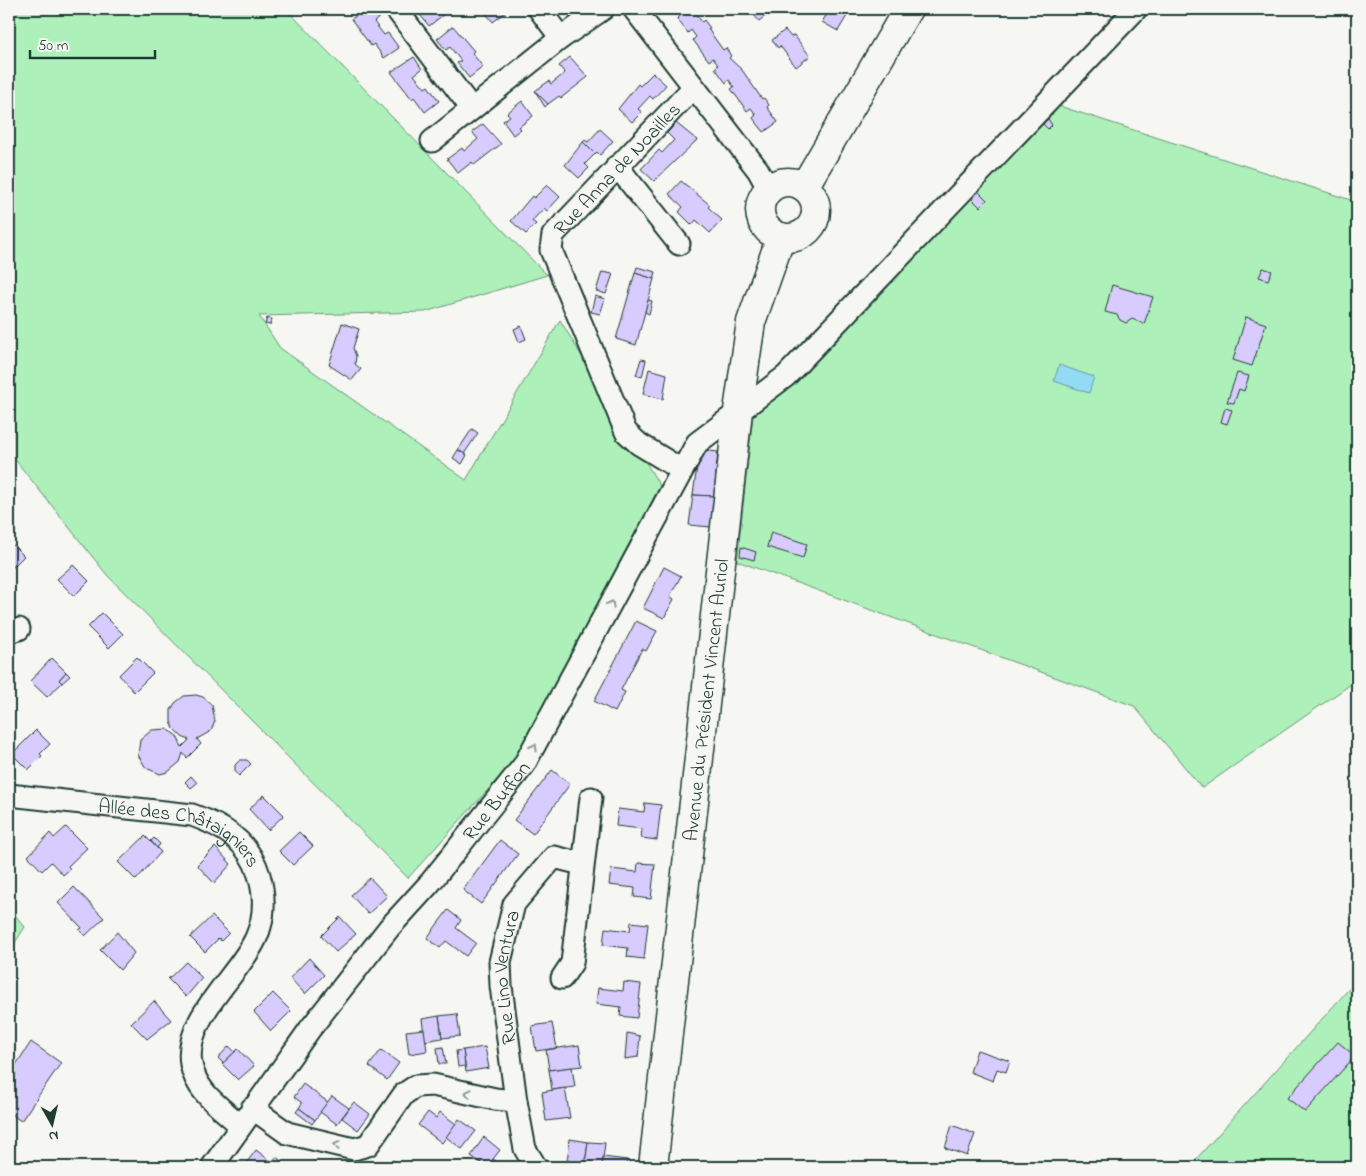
<svg xmlns="http://www.w3.org/2000/svg" width="1366" height="1176" font-family="'Indie Flower',sans-serif">
<style>
.green{fill:#aef0b9;stroke:#669676}
.water{fill:#93dbf5;stroke:#659ca8}
.building{fill:#d8cbfd;stroke:#1f3d34}
.lines{fill:none;stroke-linecap:round;stroke-linejoin:round}
.minor-casing{stroke:#1f3d34;stroke-width:25}
.major-casing{stroke:#1f3d34;stroke-width:31}
.minor{stroke:#f6f6f2;stroke-width:21}
.major{stroke:#f6f6f2;stroke-width:28}
.oneway{stroke:#8a9a93}
.labels{text-anchor:middle;stroke-width:5;stroke-linejoin:round;paint-order:stroke}
.street-label{font-size:20px;fill:#1f3d34;stroke:#f6f6f2}
</style>
<rect width="100%" height="100%" fill="#f6f6f2"/>
<filter id="ink" filterUnits="userSpaceOnUse"><feTurbulence type="fractalNoise" baseFrequency=".02" numOctaves="2"/><feDisplacementMap in="SourceGraphic" scale="10" xChannelSelector="R" yChannelSelector="G"/><feConvolveMatrix kernelMatrix="1 2 1 2 8 2 1 2 1" color-interpolation-filters="sRGB"/></filter>
<g filter="url(#ink)">
<g class="green">
<polygon points="9,9 286,9 547,275 425,312 259,316 280,348 466,480 560,320 660,486 513,762 408,878 107,575 9,452"/>
<polygon points="1056,105 1357,202 1357,680 1202,788 1134,706 737,561 753,416 795,380"/>
<polygon points="9,908 25,927 9,952"/>
<polygon points="1357,980 1357,1167 1189,1167"/>
</g>
<polygon class="water" points="1059,365 1094,377 1089,393 1054,381"/>
<g class="building">
<polygon points="367,9 377,9 382,15 374,22 384,35 388,33 399,48 384,58 374,44 371,46 351,19"/>
<polygon points="421,9 438,9 443,15 429,26 417,11"/>
<polygon points="482,9 505,9 507,11 493,22"/>
<polygon points="675,9 692,9 702,22 704,20 710,28 708,29 723,50 726,48 731,56 729,58 742,70 762,99 764,98 769,105 767,107 778,122 764,132 753,118 756,115 751,108 747,111 731,89 734,87 729,80 726,83 715,68 718,65 713,58 709,61 693,40 696,37 691,30 688,33 677,19 680,16"/>
<polygon points="749,9 772,9 773,10 759,21"/>
<polygon points="830,9 854,9 851,9 838,31 822,22"/>
<polygon points="453,26 474,51 472,53 483,67 469,78 457,63 461,61 450,47 446,50 437,39"/>
<polygon points="785,30 791,37 794,35 810,56 796,67 780,46 778,48 772,40"/>
<polygon points="414,57 422,69 414,75 425,88 428,86 439,101 425,112 414,97 412,99 391,72"/>
<polygon points="570,57 588,77 561,98 559,96 548,104 535,91 549,81 551,84 565,73 559,66"/>
<polygon points="653,73 666,85 653,99 650,96 638,109 642,112 632,122 618,109 638,84 640,86"/>
<polygon points="535,91 548,104 545,107"/>
<polygon points="522,101 533,116 519,127 521,129 513,135 503,121 510,116 507,113"/>
<polygon points="1048,119 1052,125 1048,129 1043,124"/>
<polygon points="676,123 697,140 654,181 641,169 659,150 662,153 674,140 667,133"/>
<polygon points="483,124 501,144 474,165 472,162 458,173 447,159 462,148 464,151 478,139 472,132"/>
<polygon points="600,129 613,141 600,155 597,152 595,154 583,142 585,140 588,142"/>
<polygon points="583,142 595,154 585,164 589,168 579,178 565,165"/>
<polygon points="681,181 710,205 708,207 722,220 710,233 696,220 692,225 679,212 683,207 669,194"/>
<polygon points="547,185 560,197 547,211 544,208 532,221 536,224 526,234 511,221 532,196 534,198"/>
<polygon points="978,191 987,200 980,207 971,198"/>
<polygon points="637,267 656,272 654,279 635,273"/>
<polygon points="1263,268 1272,271 1268,280 1259,277"/>
<polygon points="602,272 613,274 606,294 596,291"/>
<polygon points="635,273 654,279 636,345 616,339"/>
<polygon points="1112,285 1153,297 1144,324 1132,319 1126,323 1120,320 1117,315 1105,312"/>
<polygon points="595,296 605,299 600,314 591,312"/>
<polygon points="648,300 652,301 649,314 645,312"/>
<polygon points="1246,317 1266,324 1252,366 1233,360"/>
<polygon points="267,318 272,319 270,325 265,324"/>
<polygon points="342,323 359,329 353,348 356,356 355,364 361,369 352,380 329,365"/>
<polygon points="521,326 526,339 519,342 514,329"/>
<polygon points="641,359 646,360 642,377 636,375"/>
<polygon points="649,369 667,374 663,399 643,394"/>
<polygon points="1237,373 1249,376 1244,391 1239,389 1234,403 1227,402"/>
<polygon points="1225,408 1232,410 1227,424 1221,422"/>
<polygon points="472,429 478,433 464,454 458,450"/>
<polygon points="458,450 467,455 462,464 453,458"/>
<polygon points="703,450 718,452 714,496 693,495 698,459"/>
<polygon points="693,495 714,496 711,527 689,525"/>
<polygon points="771,532 807,544 803,558 767,547"/>
<polygon points="9,541 24,556 9,571"/>
<polygon points="741,547 756,552 754,560 740,556"/>
<polygon points="73,565 89,581 74,596 57,579"/>
<polygon points="664,567 681,576 670,596 674,599 664,618 643,608"/>
<polygon points="102,613 123,634 109,648 88,627"/>
<polygon points="636,621 657,631 646,651 642,649 621,690 625,692 615,712 594,701"/>
<polygon points="137,657 153,673 134,692 119,675"/>
<polygon points="52,658 66,672 59,680 62,683 47,697 30,681"/>
<polygon points="66,672 70,676 62,683 59,680"/>
<polygon points="196,695 203,697 212,705 215,721 211,731 197,739 201,744 187,758 183,753 180,762 168,772 160,774 146,768 138,755 140,740 152,730 167,729 177,736 182,747 189,740 182,737 174,729 171,722 171,710 175,703 184,696"/>
<polygon points="36,730 50,744 40,754 42,756 28,770 12,754"/>
<polygon points="240,760 247,760 251,764 239,776 235,771 235,765"/>
<polygon points="552,770 570,784 533,834 514,820"/>
<polygon points="191,776 197,783 191,788 185,782"/>
<polygon points="264,795 284,815 268,830 249,809"/>
<polygon points="645,803 661,805 657,840 641,838 642,829 616,826 618,809 644,812"/>
<polygon points="66,827 87,848 68,866 70,869 63,875 51,862 42,871 28,856 50,833 54,838"/>
<polygon points="299,832 313,846 293,865 279,851"/>
<polygon points="145,836 161,852 136,880 118,862"/>
<polygon points="154,838 160,844 157,848 151,841"/>
<polygon points="500,840 518,854 481,904 463,890"/>
<polygon points="215,847 231,864 214,883 197,865"/>
<polygon points="638,863 655,864 651,899 634,897 635,888 609,885 611,869 637,872"/>
<polygon points="370,878 387,896 368,914 351,895"/>
<polygon points="74,887 104,918 85,936 79,930 82,928 58,903"/>
<polygon points="448,910 461,920 456,928 476,943 466,956 446,941 440,948 427,938"/>
<polygon points="212,916 229,933 221,941 219,938 205,952 190,937"/>
<polygon points="340,917 356,934 336,952 321,936"/>
<polygon points="631,922 648,924 644,959 627,957 628,948 603,945 605,928 630,931"/>
<polygon points="117,932 134,953 120,970 100,950"/>
<polygon points="309,958 324,975 305,994 290,978"/>
<polygon points="186,962 202,978 186,997 168,979"/>
<polygon points="624,982 641,984 637,1018 620,1016 621,1007 596,1004 598,988 623,991"/>
<polygon points="273,993 291,1011 271,1031 254,1012"/>
<polygon points="154,1001 171,1020 147,1039 131,1023"/>
<polygon points="457,1014 460,1036 442,1038 439,1016"/>
<polygon points="439,1016 442,1038 425,1041 422,1019"/>
<polygon points="552,1023 557,1048 536,1051 532,1026"/>
<polygon points="424,1029 427,1051 409,1054 406,1031"/>
<polygon points="627,1033 640,1036 638,1057 625,1059"/>
<polygon points="31,1042 61,1063 21,1121 9,1113 9,1075"/>
<polygon points="1338,1042 1355,1056 1305,1112 1287,1098"/>
<polygon points="579,1045 582,1066 549,1070 546,1050"/>
<polygon points="229,1046 235,1052 223,1063 218,1058"/>
<polygon points="443,1047 446,1064 439,1064 437,1048"/>
<polygon points="485,1047 489,1068 466,1072 463,1050"/>
<polygon points="238,1049 254,1066 238,1080 222,1064"/>
<polygon points="381,1050 399,1063 387,1080 369,1066"/>
<polygon points="463,1050 465,1066 458,1067 456,1051"/>
<polygon points="977,1050 1010,1061 1006,1072 997,1069 993,1081 970,1072"/>
<polygon points="572,1067 575,1087 552,1090 549,1070"/>
<polygon points="303,1084 328,1102 315,1120 299,1108 302,1103 294,1097"/>
<polygon points="565,1088 570,1118 546,1121 542,1092"/>
<polygon points="332,1096 349,1108 337,1124 320,1112"/>
<polygon points="354,1102 370,1114 358,1130 342,1118"/>
<polygon points="299,1108 315,1120 312,1124 296,1112"/>
<polygon points="428,1112 436,1118 440,1112 456,1124 442,1143 418,1125"/>
<polygon points="459,1119 476,1131 462,1149 446,1137"/>
<polygon points="952,1125 975,1134 967,1156 945,1148"/>
<polygon points="484,1137 500,1150 487,1167 471,1156"/>
<polygon points="570,1139 588,1142 585,1164 567,1161"/>
<polygon points="588,1142 605,1143 602,1166 585,1164"/>
<polygon points="256,1150 272,1162 268,1167 244,1166"/>
<polygon points="276,1157 290,1167 268,1167"/>
<polygon points="603,1157 627,1160 626,1167 602,1167"/>
<polygon points="493,1159 505,1167 487,1167"/>
<polygon points="393,1160 403,1167 387,1167"/>
</g>
<g class="lines">
<g class="minor-casing">
<g id="minor">
<polyline points="396,9 472,109"/>
<polyline points="539,9 561,38"/>
<polyline points="634,9 758,170 769,190"/>
<polyline points="432,141 561,38 603,9"/>
<polyline points="617,166 679,244"/>
<path id="s1" d="M682,470L639,444L626,432L551,250L553,235L693,88"/>
<polyline points="9,632 19,629"/>
<path id="s2" d="M9,795L192,815C223,826 249,841 259,875C265,895 265,918 256,938C239,976 183,1018 191,1064C196,1092 220,1107 240,1125"/>
<polyline points="562,978 572,963 591,798"/>
<polyline points="252,1108 287,1133 354,1149 368,1145 404,1094 416,1086 433,1085 495,1099 516,1101"/>
<path id="s3" d="M212,1167L310,1029L389,928L430,883L524,765L697,443L786,376L1136,9"/>
<path id="s4" d="M536,1167L525,1149L516,1101L501,986L500,962L514,904L554,857L582,864"/>
</g>
</g>
<g class="major-casing">
<g id="major">
<circle cx="788" cy="210" r="28"/>
<polyline points="804,187 908,9"/>
<path id="s5" d="M653,1167L738,411L751,322L781,237"/>
</g>
</g>
<use href="#minor" class="minor"/>
<use href="#major" class="major"/>
</g>
<defs><path id="oneway-chevron" d="M-2-3.5L2.5 0L-2 3.5" fill="none" stroke-width="1.6" stroke-linecap="round" stroke-linejoin="round" transform="scale(1.25)"/></defs>
<g class="oneway">
<use href="#oneway-chevron" transform="translate(611 604) rotate(-62)"/>
<use href="#oneway-chevron" transform="translate(534 747) rotate(-62)"/>
<use href="#oneway-chevron" transform="translate(468 1093) rotate(-167)"/>
<use href="#oneway-chevron" transform="translate(337 1145) rotate(-167)"/>
</g>
</g>
<g class="labels">
<g class="street-label">
<text dy="7" stroke="none"><textPath href="#s1" startOffset="372">Rue Anna de Noailles</textPath></text>
<text dy="7" stroke="none"><textPath href="#s5" startOffset="470">Avenue du Président Vincent Auriol</textPath></text>
<text dy="7" stroke="none"><textPath href="#s3" startOffset="464">Rue Buffon</textPath></text>
<text dy="7" stroke="none"><textPath href="#s2" startOffset="179">Allée des Châtaigniers</textPath></text>
<text dy="7" stroke="none"><textPath href="#s4" startOffset="195">Rue Lino Ventura</textPath></text>
</g>
</g>
<rect width="1366" height="1176" fill="none" stroke="#f6f6f2" stroke-width="30"/>
<rect x="15" y="15" width="1336" height="1146" fill="none" stroke="#1f3d34" stroke-width="2" filter="url(#ink)"/>
<g transform="translate(52 1124) rotate(172)" stroke="#f6f6f2" stroke-width="4" paint-order="stroke">
<path d="M0-4L9 19L0 12L-9 19Z" fill="#1f3d34"/>
<text y="-8" font-size="14" font-weight="bold" text-anchor="middle" fill="#1f3d34">N</text>
</g>
<path d="M30 50v8h125v-8" fill="none" stroke="#1f3d34" stroke-width="2.5"/>
<text x="38" y="50" font-size="15" fill="#1f3d34" stroke="#f6f6f2" stroke-width="4" paint-order="stroke">50 m</text>
</svg>
